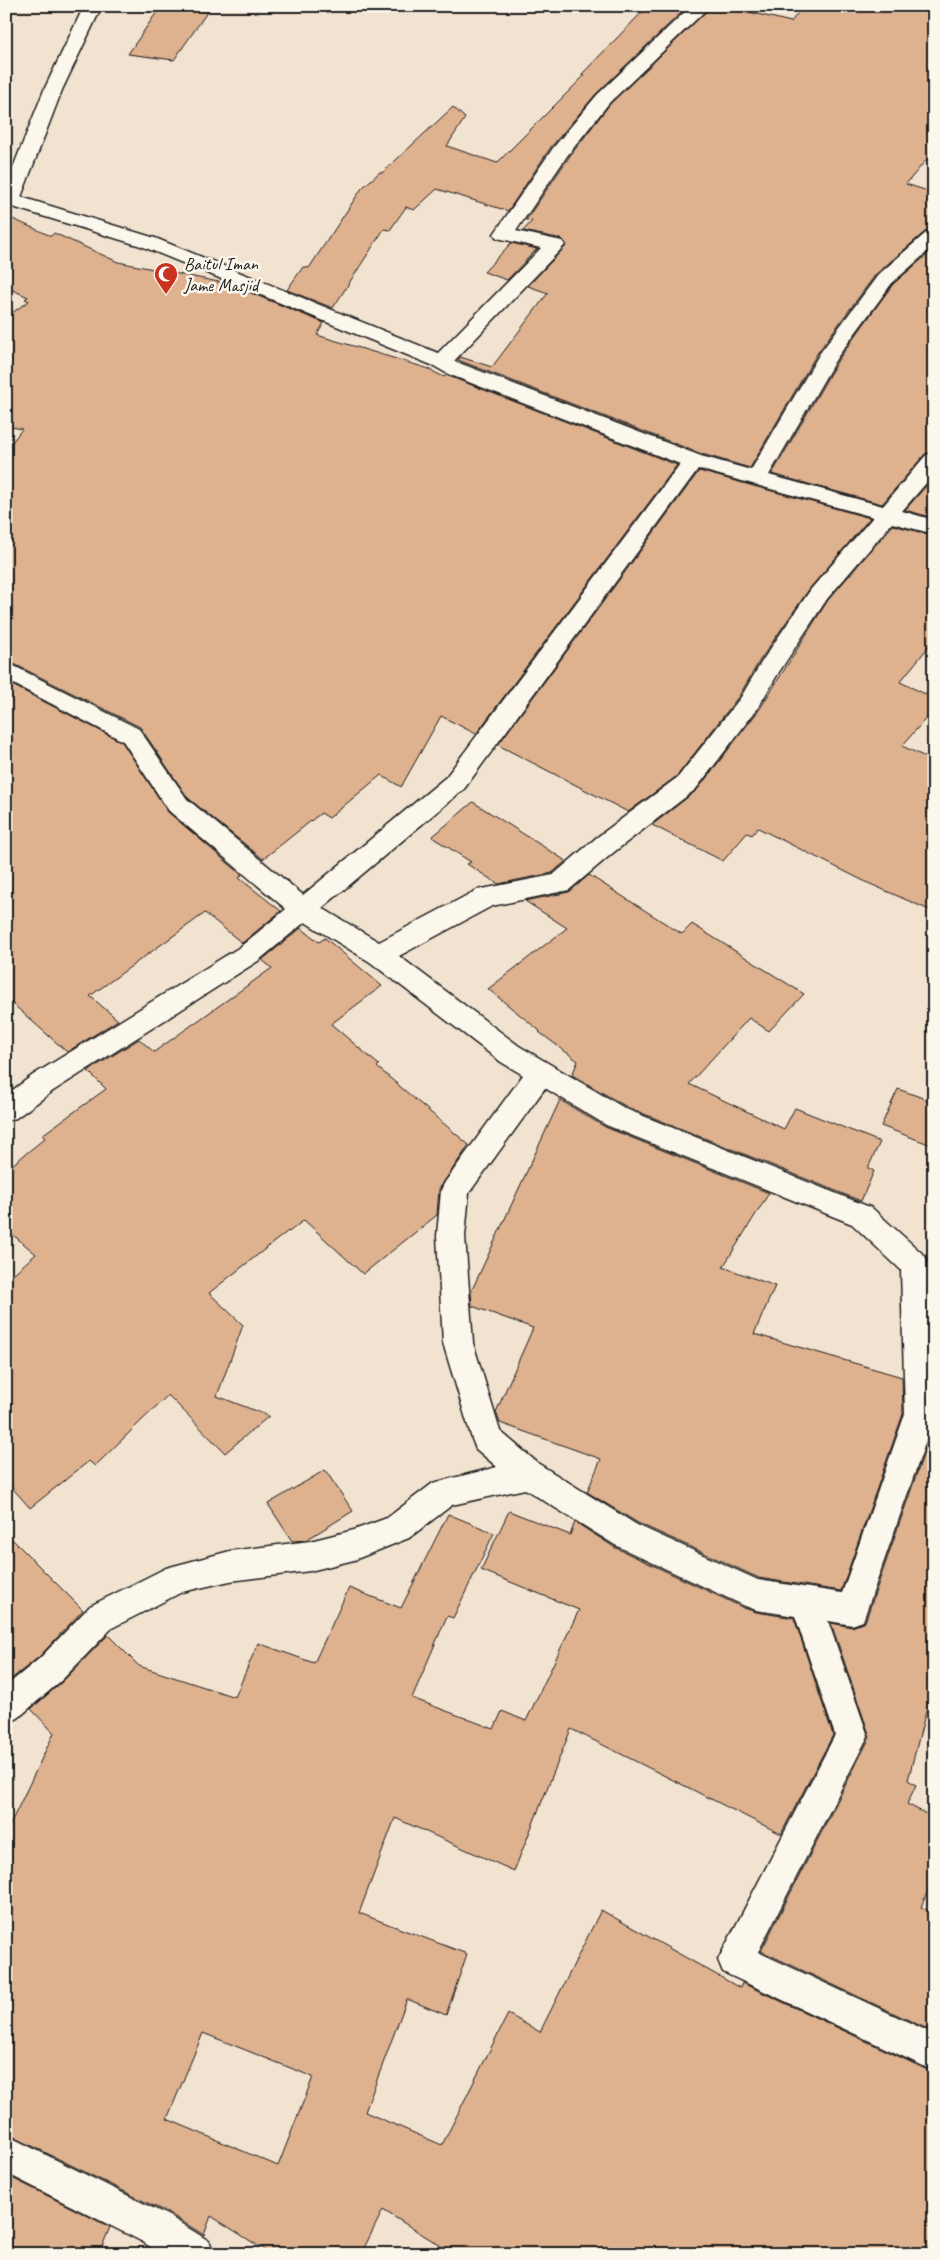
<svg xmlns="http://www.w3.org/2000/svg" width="940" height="2260" font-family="Caveat,sans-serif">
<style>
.building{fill:#deb18f;stroke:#1c1c1c;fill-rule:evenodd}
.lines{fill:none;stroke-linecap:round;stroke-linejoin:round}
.minor-casing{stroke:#1c1c1c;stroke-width:3}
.minor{fill:#fbf7ec;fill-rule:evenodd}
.labels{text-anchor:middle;stroke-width:5;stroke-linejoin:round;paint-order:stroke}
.far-poi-label{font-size:18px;fill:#1c1c1c;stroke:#fbf7ec;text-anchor:start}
</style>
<rect width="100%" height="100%" fill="#f2e2d0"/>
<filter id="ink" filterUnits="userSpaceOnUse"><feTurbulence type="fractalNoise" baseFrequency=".02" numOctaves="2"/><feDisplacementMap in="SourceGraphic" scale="10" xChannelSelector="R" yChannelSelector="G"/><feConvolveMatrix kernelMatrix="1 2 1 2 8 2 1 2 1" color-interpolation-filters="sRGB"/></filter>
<g filter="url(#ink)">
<g class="building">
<polygon points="161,6 208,11 174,60 128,54"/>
<polygon points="648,6 688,6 596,94 551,147 508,211 437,189 414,210 406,207 390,230 384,229 333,308 287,290 303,267 309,268 362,188 380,172 382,173 453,107 465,118 447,146 497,163 584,76 581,75"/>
<polygon points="712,6 724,6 791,22 803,6 934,6 934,151 906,184 934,193 934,228 926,231 876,274 818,352 750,468 702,454 458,360 460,357 492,367 548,293 528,286 567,245 562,239 523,231 532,221 526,220 569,157 610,104"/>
<polygon points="6,216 51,236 54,233 118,262 229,284 324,323 317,335 426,368 444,377 446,375 677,465 476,734 441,716 401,787 381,775 329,818 321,813 263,859 188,798 140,727 6,660 6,450 22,429 6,426 6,317 29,301 25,299 28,297 6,287"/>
<polygon points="511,243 537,249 507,280 484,272"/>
<polygon points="934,249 934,451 925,454 882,504 772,474 838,360 893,284"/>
<polygon points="699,471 870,518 810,588 760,660 739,696 677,776 628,812 498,745"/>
<polygon points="934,477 934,518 905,510"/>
<polygon points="893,525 934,536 934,640 900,682 934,698 934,709 902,746 934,761 934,912 868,883 758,828 752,835 747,833 723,861 652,825 697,790 759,710 828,600"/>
<polygon points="6,682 122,742 168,812 242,875 239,878 281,911 242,943 205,913 90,996 118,1020 67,1052 6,998"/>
<polygon points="473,802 566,861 552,873 498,884 467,864 471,862 432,837"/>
<polygon points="589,875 682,934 692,924 804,994 769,1031 749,1018 689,1084 784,1129 795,1108 880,1142 868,1168 874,1171 861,1201 627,1107 572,1075 578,1061 539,1032 540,1031 488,989 567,928 525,901 569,892"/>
<polygon points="301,928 319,942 325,938 382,986 331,1024 379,1065 377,1067 469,1145 439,1189 437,1215 363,1274 304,1220 289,1232 288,1231 209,1293 243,1325 217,1396 269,1416 225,1453 168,1395 95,1466 89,1461 30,1508 6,1481 6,1280 36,1254 6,1229 6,1170 45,1138 42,1135 106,1089 88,1071 139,1039 154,1052 272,968 262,960"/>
<polygon points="898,1089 934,1102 934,1146 881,1126"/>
<polygon points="560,1100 605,1127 769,1193 723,1267 775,1286 754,1334 902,1377 903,1414 841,1591 759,1578 638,1523 587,1492 601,1459 500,1423 496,1412 533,1328 472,1306 471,1292"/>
<polygon points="934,1424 934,1680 908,1780 916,1785 907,1804 934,1818 934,1876 921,1907 934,1913 934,2032 761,1951 870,1737 831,1623 852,1627 865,1622"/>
<polygon points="325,1470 353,1511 306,1540 292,1541 268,1504"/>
<path d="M509,1511L570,1535L575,1522L614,1547L744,1608L756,1612L794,1618L833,1735L781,1834L571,1729L514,1871L395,1818L359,1913L467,1954L446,2015L407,1999L365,2112L442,2145L508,2014L540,2032L601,1910L740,1988L742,1983L934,2073V2254H454L383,2210L361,2254H271L211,2216L204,2235L170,2214L6,2133V1833L54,1733L31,1709L63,1681L108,1635L139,1666L235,1697L258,1643L314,1663L349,1588L401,1608L448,1514L494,1533L453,1618L447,1616L412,1698L494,1729L502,1711L526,1721L579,1610L481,1570ZM203,2033L313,2077L278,2166L167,2119Z"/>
<polygon points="6,1533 83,1610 39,1657 6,1683"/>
<polygon points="6,2175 110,2227 99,2254 6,2254"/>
</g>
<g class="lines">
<g class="minor-casing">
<g id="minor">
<path d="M84,6H102L62,90L21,197L155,238L438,353L541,248L497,238L494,234L553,148L597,95L691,6H710L609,103L567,156L516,231L562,241L565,245L454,361L701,456L751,470L820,353L878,275L927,232L934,230V246L892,283L836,359L769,475L883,506L926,455L934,453V474L902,511L934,520V534L892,523L827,599L779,672L757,709L696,789L614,852L569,890L492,906L399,956L519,1046L626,1109L872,1208L925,1256L929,1265L934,1418L863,1621L852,1625L828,1621L868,1736L758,1952L934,2034V2071L723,1972L718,1960L835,1735L795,1616L756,1610L745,1606L615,1545L525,1489L452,1505L409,1538L354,1560L310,1571L230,1581L182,1592L112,1628L62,1680L18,1718L6,1723V1686L40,1658L90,1606L166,1568L230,1551L310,1541L354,1530L387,1518L433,1483L497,1467L476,1449L472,1439L443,1343L437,1236L441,1190L445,1182L523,1075L501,1062L370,962L305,922L258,961L53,1091L16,1118L6,1121V1095L33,1075L240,947L286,909L169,811L123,741L6,680V662L139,729L187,799L303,895L446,777L680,464L448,374L434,366L141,246L6,205V185L44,90ZM698,469L873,517L811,589L762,661L741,697L678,777L596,838L553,875L477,890L379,942L322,908L464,789ZM545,1088L606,1125L852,1224L901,1270L905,1414L842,1593L758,1580L637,1525L539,1464L500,1431L473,1343L465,1236L469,1193Z"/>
<polygon points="6,2135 169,2216 209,2241 215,2254 161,2254 143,2242 6,2173"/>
</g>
</g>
<use href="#minor" class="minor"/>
</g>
</g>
<defs>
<g id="mosque-pin" transform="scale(1.25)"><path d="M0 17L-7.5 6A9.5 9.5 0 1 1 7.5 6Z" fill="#c8321e" stroke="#fbf7ec"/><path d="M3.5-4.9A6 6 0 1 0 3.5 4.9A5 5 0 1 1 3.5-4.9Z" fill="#fff"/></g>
</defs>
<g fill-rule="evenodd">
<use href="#mosque-pin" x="166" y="274"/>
</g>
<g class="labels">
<g class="far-poi-label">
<text x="184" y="270">Baitul Iman<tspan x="184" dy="21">Jame Masjid</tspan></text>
</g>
</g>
<rect width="940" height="2260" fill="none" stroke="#fbf7ec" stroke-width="25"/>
<rect x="12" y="12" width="915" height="2235" fill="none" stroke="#1c1c1c" stroke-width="2" filter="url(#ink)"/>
</svg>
